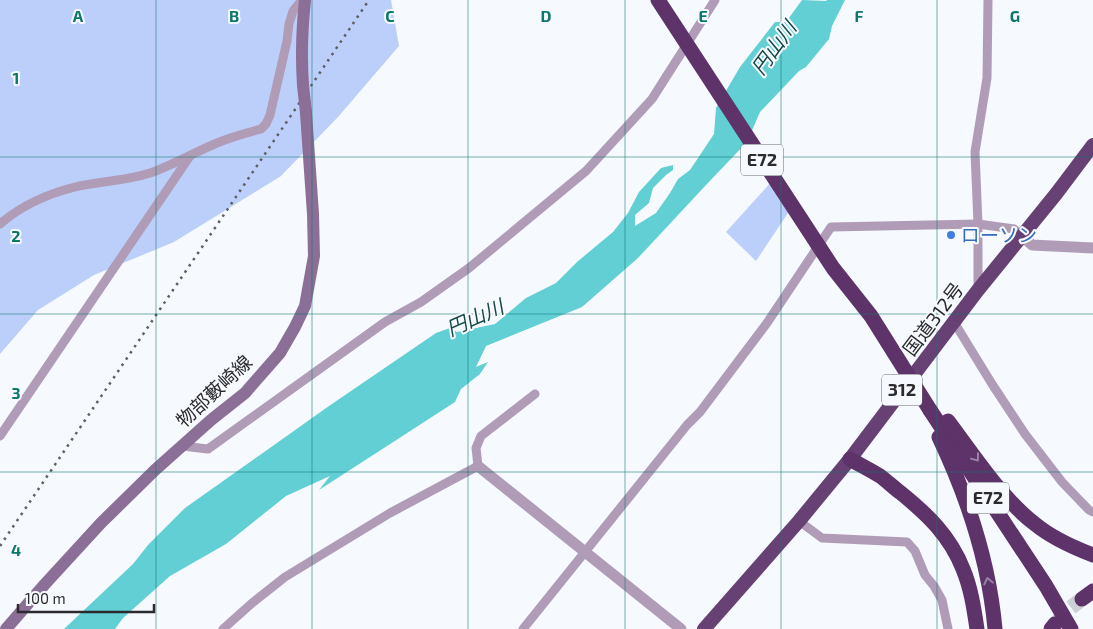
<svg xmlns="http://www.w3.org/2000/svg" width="1093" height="629" font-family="'Exo 2','Noto Sans JP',sans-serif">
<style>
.green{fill:#bccffa}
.water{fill:#61cfd4}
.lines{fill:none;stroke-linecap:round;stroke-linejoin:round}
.motorway-tunnel{stroke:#cdd0d4;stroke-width:15;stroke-dasharray:15 8;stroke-linecap:butt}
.minor{stroke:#b09cb7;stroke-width:9}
.tertiary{stroke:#b09cb7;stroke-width:11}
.secondary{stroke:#8c6f97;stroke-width:12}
.trunk{stroke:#684174;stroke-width:14}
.motorway{stroke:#5d336a;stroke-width:15}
.rail{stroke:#5e5f62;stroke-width:2.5;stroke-dasharray:2.5 5;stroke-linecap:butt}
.secondary-bridge{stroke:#8c6f97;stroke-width:12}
.motorway-bridge{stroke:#5d336a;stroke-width:15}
.oneway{stroke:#9a82a5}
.grid{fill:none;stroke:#0f766e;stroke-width:1;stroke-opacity:0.55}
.shop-dot{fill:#3f7fe0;stroke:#f6f9fe;stroke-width:2}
.labels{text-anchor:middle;stroke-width:4;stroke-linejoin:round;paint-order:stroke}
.shield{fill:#f6f9fe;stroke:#68696c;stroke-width:1}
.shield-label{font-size:18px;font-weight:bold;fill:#2b2b2e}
.shop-label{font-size:19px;fill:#366cbe;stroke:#f6f9fe;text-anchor:start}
.street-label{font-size:19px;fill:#2b2b2e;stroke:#f6f9fe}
.water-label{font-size:20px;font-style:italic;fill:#16484a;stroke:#f6f9fe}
.grid-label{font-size:16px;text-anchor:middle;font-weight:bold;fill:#0f766e;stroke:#f6f9fe;stroke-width:4;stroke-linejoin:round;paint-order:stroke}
</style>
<rect width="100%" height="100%" fill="#f6f9fe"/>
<g class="green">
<polygon points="0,0 391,0 399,46 338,117 281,176 174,242 94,275 38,310 0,354"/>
<polygon points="773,180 792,207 756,261 726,232"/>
</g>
<polygon class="water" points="802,0 826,1 827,0 845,0 832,26 829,39 806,67 799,71 760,112 747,142 706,185 638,258 582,307 486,346 476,367 488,362 480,374 461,389 455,402 319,490 330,476 286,496 226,544 170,576 123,618 115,629 64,629 133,564 148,545 185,508 329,406 436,333 450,328 457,332 495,324 526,298 556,283 577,262 613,232 628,213 639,192 661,168 673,165 673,170 666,175 653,188 649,203 635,215 635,226 656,213 670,193 678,179 690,170 714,134 716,108 740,67 775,22 786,22"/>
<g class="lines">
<polyline class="motorway-tunnel" points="1055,624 1069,609 1082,599"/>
<g class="minor">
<path d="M0,224C22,205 47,194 75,187C100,181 126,181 150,173C173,165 195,152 217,143C231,137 246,133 261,129L266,124L270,115L287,41L289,24L293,11L302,0"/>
<polyline points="978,289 978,224 975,152 987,78 988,0"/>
<polyline points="954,322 992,384 1025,434 1062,482 1089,510 1093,512"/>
<polyline points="0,436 190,156"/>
<polyline points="182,446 208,449 385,322 421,302 469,268 586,171 652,99 715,0"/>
<polyline points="799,521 822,538 907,542 915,551 925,575 934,586 942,600 948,629"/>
<polyline points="223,629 251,604 285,577 390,513 478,466 476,448 481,436 535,394"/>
<polyline points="523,629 687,425 700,412 767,323 831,227 978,224 1014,229 1021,235"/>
</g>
<g class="tertiary">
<polyline points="1021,235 1032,245 1093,248"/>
<polyline points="478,466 681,629"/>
</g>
<g class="secondary">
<path d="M303,85C301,56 302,28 305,0"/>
<polyline points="6,629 45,584 101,523 155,470 211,420 245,393 280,353 295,327 305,306 314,256 313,214 306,113"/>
</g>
<polyline class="trunk" points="704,629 799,521 850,459 978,290 1056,194 1093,145"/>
<g class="motorway">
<polyline points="930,410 1046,586 1071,629"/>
<path d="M948,421C973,454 1002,499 1035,524C1052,538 1072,547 1093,555"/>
<path d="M939,437C968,498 989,562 995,629"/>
<path d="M850,459C860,465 871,470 880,476C887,481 894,488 901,493C928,515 950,536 963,569C971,588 974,609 977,629"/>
<polyline points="1082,599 1093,591"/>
<polyline points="1051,629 1055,624"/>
</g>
<polyline class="rail" points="0,546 369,0"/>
<polyline class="secondary-bridge" points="303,85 306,113"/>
<polyline class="motorway-bridge" points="658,0 833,268 871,316 930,410"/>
</g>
<defs><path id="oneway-chevron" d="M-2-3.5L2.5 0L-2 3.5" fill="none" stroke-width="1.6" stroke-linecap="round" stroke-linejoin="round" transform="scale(1.25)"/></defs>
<g class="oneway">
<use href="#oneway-chevron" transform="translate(976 458) rotate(53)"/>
<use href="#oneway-chevron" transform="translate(988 581) rotate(-102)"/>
</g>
<path class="grid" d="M156,0V629M312,0V629M468,0V629M625,0V629M781,0V629M937,0V629M0,157H1093M0,314H1093M0,472H1093"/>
<circle class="shop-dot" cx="951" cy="235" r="5"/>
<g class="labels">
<g class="shield">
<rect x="741" y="144.5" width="42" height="31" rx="4"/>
<rect x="882" y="374.5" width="40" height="31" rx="4"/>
<rect x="967" y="482.5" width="42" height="31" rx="4"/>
</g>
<g class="shield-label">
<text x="762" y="166">E72</text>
<text x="902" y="396">312</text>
<text x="988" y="504">E72</text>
</g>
<g class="shop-label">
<text x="961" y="242">ローソン</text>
</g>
<g class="street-label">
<text transform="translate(933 319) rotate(-53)" y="7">国道312号</text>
<text transform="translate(214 391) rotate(-43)" y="7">物部藪崎線</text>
</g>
<g class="water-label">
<text transform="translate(774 48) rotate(-54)" y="7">円山川</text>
<text transform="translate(475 318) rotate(-24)" y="7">円山川</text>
</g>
</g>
<g class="grid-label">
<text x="78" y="22">A</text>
<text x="234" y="22">B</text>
<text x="390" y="22">C</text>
<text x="546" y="22">D</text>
<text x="703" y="22">E</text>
<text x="859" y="22">F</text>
<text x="1015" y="22">G</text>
<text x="16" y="84">1</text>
<text x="16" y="242">2</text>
<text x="16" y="399">3</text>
<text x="16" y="556">4</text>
</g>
<path d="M18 604v8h136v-8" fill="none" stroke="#2b2b2e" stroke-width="2.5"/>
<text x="25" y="604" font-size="15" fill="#2b2b2e" stroke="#f6f9fe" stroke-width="4" paint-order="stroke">100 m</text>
</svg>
